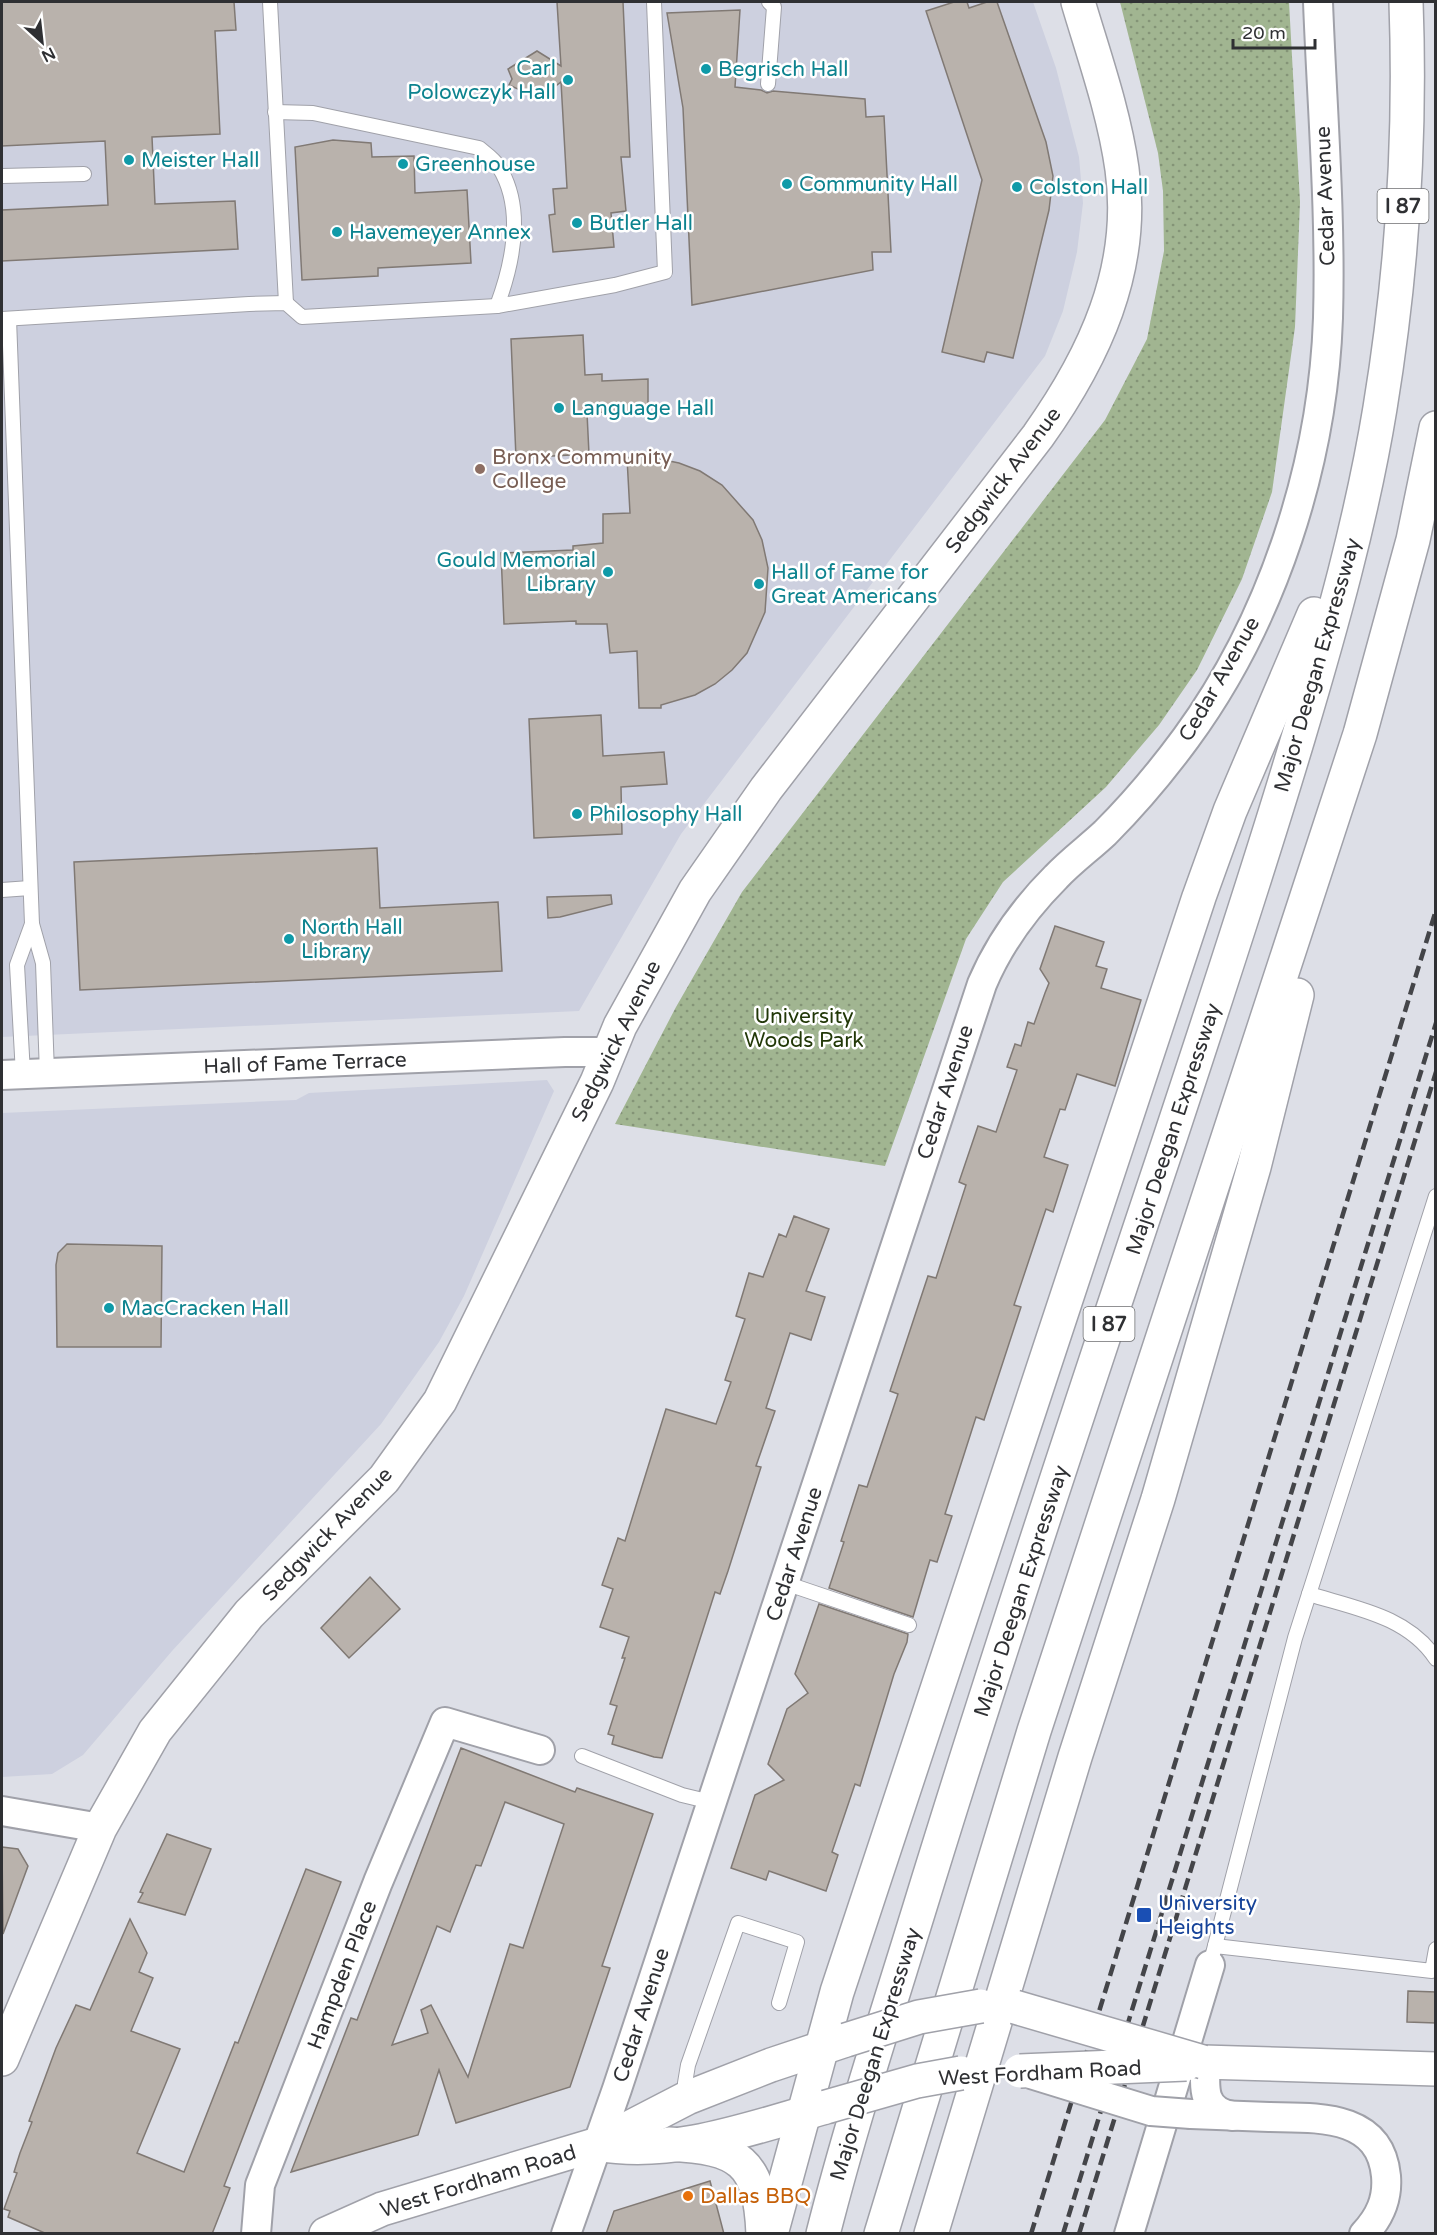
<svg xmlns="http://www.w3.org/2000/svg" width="1437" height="2235" font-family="'Varela Round',sans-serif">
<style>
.built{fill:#cdd0df}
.park{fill:url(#park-dots)}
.building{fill:#b9b2ac;stroke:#807974;stroke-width:1.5;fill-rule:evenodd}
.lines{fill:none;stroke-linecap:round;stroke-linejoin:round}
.lane-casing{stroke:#a0a1a9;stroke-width:16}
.street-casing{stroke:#a0a1a9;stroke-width:32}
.secondary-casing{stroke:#a0a1a9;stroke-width:36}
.primary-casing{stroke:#a0a1a9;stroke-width:36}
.highway-casing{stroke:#a0a1a9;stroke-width:36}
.lane{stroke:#fff;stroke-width:14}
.street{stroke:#fff;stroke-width:28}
.secondary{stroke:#fff;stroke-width:33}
.primary{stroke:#fff;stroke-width:33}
.highway{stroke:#fff;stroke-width:33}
.rail{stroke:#444549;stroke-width:4.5;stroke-dasharray:12 6;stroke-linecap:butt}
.street-bridge-casing{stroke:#a0a1a9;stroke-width:32;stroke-linecap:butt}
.primary-bridge-casing{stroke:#a0a1a9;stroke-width:36;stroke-linecap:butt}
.street-bridge{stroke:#fff;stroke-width:28}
.primary-bridge{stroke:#fff;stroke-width:33}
.culture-dot{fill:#0f9aa8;stroke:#fff;stroke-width:2}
.education-dot{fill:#8d6e63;stroke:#fff;stroke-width:2}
.transit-dot{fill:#1a4fb4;stroke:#fff;stroke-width:2}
.food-dot{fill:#e8710a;stroke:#fff;stroke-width:2}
.labels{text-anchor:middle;stroke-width:5;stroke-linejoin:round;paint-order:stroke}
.shield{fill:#fff;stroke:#6d6e70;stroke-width:1.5}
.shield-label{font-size:20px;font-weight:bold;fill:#2f3033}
.culture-label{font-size:21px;fill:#0d838f;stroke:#fff;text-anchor:start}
.street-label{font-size:21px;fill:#2f3033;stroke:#fff}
.education-label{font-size:21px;fill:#785e54;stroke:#fff;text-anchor:start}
.park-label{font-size:21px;fill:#223808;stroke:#fff}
.transit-label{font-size:21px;fill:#164399;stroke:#fff;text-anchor:start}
.food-label{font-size:21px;fill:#c56008;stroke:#fff;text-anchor:start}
</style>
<defs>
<pattern id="park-dots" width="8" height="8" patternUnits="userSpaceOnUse" patternTransform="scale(1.5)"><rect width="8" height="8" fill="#a1b591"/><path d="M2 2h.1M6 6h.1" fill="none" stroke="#849477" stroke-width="1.8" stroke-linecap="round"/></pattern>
</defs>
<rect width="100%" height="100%" fill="#dddfe7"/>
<g class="built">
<polygon points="2,2 1033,2 1056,68 1079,157 1083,203 1077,252 1063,311 1045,356 681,834 579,1011 2,1037"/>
<polygon points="547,1080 554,1091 464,1296 439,1342 381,1424 172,1651 83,1755 52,1774 2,1777 2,1113 296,1100 309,1093"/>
</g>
<polygon class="park" points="1120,2 1289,2 1300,202 1295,327 1272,492 1242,579 1197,670 1159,725 1106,787 1003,882 966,939 885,1166 615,1124 676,1007 742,892 1105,420 1147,339 1164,251 1163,191 1158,153"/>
<g class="building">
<polygon points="2,2 234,2 236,30 215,31 220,134 152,137 155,204 235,201 238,249 2,261 2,210 108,205 105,141 2,146"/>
<polygon points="557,2 623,2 630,157 621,157 626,211 611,213 614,247 553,252 549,215 555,214 553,189 567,188 561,82 539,99 509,85 512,79 508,69 537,51 561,66"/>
<polygon points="954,2 967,2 969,8 987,2 997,2 1046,142 1053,176 1049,210 1013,358 987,352 984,362 942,352 982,180 926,11"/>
<polygon points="740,10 735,87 761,90 767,93 773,91 865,99 866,117 884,116 891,252 872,252 873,270 692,305 683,108 667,13"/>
<polygon points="333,140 371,143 372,157 414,156 415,193 467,190 471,263 378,268 378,276 302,280 295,147"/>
<polygon points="583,335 585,375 602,374 602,381 648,379 648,410 587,413 589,454 516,458 511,339"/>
<polygon points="630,457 650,457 679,463 700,471 722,485 753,520 762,540 768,568 765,612 747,653 732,670 715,684 695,695 661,705 661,708 639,708 637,651 610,653 607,624 576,624 576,621 504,624 501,553 573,550 573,546 603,543 603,514 630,513 627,458"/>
<polygon points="601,715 603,756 664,752 667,784 621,787 622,834 534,838 529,719"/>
<polygon points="377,848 380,908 498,902 502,971 80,990 74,862"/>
<polygon points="611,895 612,904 560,917 548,918 547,897"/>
<polygon points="1055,926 1104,942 1096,966 1107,969 1101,988 1141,1000 1115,1086 1077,1074 1065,1110 1060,1109 1044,1157 1068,1165 1053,1212 1046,1209 1014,1305 1021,1307 984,1420 976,1417 945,1514 952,1516 937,1562 930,1560 913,1617 829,1588 844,1542 841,1541 859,1485 867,1487 898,1394 890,1391 928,1276 936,1278 966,1185 959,1182 978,1126 996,1132 1017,1070 1007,1067 1015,1044 1021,1046 1028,1022 1034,1024 1045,993 1049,983 1040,969"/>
<polygon points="794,1216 829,1229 806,1291 825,1297 811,1340 790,1333 766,1408 775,1411 756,1466 761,1467 728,1571 720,1594 715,1592 662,1758 654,1757 612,1744 614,1736 608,1734 617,1706 610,1704 625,1658 622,1658 629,1637 600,1627 613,1589 602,1585 618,1538 625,1541 666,1409 716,1424 731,1382 725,1380 745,1319 736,1316 749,1273 763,1277 779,1234 786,1237"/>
<polygon points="67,1244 162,1246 161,1347 57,1347 56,1265 58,1253"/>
<polygon points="370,1577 400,1609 349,1658 321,1628"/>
<polygon points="819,1604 908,1634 907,1642 894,1674 860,1786 855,1784 832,1852 838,1855 826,1891 769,1871 766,1880 731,1868 755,1795 784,1780 768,1764 787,1709 808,1693 795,1674"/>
<path d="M461,1748L575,1792L577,1788L653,1814L602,1966L610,1968L570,2087L456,2123L439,2070L418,2135L291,2172L351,2018L357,2020ZM505,1802L564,1824L523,1948L510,1944L468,2077L431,2005L421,2010L428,2033L392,2045L437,1926L450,1932L476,1865L481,1866Z"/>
<polygon points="167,1834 211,1849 185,1915 138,1902 143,1893 140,1892"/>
<polygon points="2,1847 18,1849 28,1866 3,1934"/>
<polygon points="306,1869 341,1882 224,2186 230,2188 212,2234 47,2234 8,2217 10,2211 4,2209 17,2173 14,2172 20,2153 32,2122 29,2121 56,2048 76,2005 90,2010 130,1919 147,1953 139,1972 153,1978 131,2031 180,2049 137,2153 184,2172 235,2042 238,2043"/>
<polygon points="1408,1991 1436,1992 1436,2023 1407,2022"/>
<polygon points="710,2181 724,2234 606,2234 614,2211"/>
</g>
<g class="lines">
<g class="lane-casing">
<g id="lane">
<polyline points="270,2 286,303"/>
<polyline points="768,84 774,7 769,2"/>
<path d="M275,112L313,113L479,148C485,153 494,159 499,167C525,209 513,263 497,306"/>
<polyline points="2,176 84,174"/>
<polyline points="2,319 249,304 286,303 302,317 497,306 615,285 665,272 654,2"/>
<polyline points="9,319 32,924 43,963 47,1073"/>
<polyline points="2,890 30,888"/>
<polyline points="23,1074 17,965 32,924"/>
<polyline points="785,1583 909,1625"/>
<path d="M1309,1594C1354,1608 1408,1616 1436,1659"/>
<polyline points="582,1756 682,1795 711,1802"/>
<polyline points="1215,1946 1432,1971 1436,1949"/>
<polyline points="1210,1965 1295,1638 1436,1196"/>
<polyline points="687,2098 685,2083 688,2065 738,1923 797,1942 779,2003"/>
</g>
</g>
<g class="street-casing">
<g id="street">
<polyline points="2,1075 565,1052 609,1052"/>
<polyline points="2,1811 100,1828"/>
<path d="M1206,2062C1204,2088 1202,2111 1233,2116"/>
<path d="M1191,2114C1217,2115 1243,2116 1269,2117C1315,2118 1380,2113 1386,2176C1388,2199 1380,2217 1364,2234"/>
<polyline points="256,2234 260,2185 378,1882 445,1722 540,1750"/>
<path d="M566,2234L617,2089L982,984C999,944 1025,908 1056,877C1071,861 1089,848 1105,833C1135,803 1161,772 1186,738C1273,619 1323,464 1328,318C1331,213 1322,107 1318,2"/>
<polyline points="1129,2234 1210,1965"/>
</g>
</g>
<g class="secondary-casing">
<path id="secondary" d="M2,2059L100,1828L155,1731L249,1614L384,1479L440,1401L597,1082L620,1026L695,891L766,789L1038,436C1094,357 1136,269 1122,169C1114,112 1094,56 1078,2"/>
</g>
<g class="primary-casing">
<g id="primary">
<polyline points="1203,2062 1436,2069"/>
<path d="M598,2144C673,2158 754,2127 826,2107"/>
<polyline points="326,2234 382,2209 598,2144 687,2098 771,2065 846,2040"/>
</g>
</g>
<g class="highway-casing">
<g id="highway">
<path d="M669,2144C739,2148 760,2160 763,2234"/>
<polyline points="771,2234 837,1992 1199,897 1230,811 1314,614"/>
<path d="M823,2234C851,2124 886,2017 919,1910C999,1650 1085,1392 1171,1135C1215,1002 1259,869 1299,735C1331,628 1362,518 1380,408C1402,274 1411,137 1406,2"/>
<polyline points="881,2234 1034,1731 1360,734 1413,540 1436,428"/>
<polyline points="931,2234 1075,1757 1158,1499 1254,1167 1297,995"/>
</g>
</g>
<use href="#lane" class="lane"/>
<use href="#street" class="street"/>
<use href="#secondary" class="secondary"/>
<use href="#primary" class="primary"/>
<use href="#highway" class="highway"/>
<g class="rail">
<polyline points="1031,2234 1436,910"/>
<polyline points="1063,2234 1436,1023"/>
<polyline points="1079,2234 1436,1072"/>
</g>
<g class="street-bridge-casing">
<polyline id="street-bridge" points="1031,2074 1151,2111 1191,2114"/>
</g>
<g class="primary-bridge-casing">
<g id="primary-bridge">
<polyline points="1015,2007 1203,2062"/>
<polyline points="846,2040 919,2017 981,2006"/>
<polyline points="1020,2071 1186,2064"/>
<polyline points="826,2107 917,2081 961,2073"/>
</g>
</g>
<use href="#street-bridge" class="street-bridge"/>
<use href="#primary-bridge" class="primary-bridge"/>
</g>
<g class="culture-dot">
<circle cx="706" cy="69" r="6"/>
<circle cx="568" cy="80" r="6"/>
<circle cx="129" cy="160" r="6"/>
<circle cx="403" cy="164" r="6"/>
<circle cx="787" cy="184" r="6"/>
<circle cx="1017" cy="187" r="6"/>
<circle cx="577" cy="223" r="6"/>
<circle cx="337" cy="232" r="6"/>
<circle cx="559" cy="408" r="6"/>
<circle cx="608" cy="572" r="6"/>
<circle cx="759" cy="584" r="6"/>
<circle cx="577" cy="814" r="6"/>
<circle cx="289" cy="939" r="6"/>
<circle cx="109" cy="1308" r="6"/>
</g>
<circle class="education-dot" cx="480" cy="469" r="6"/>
<rect class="transit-dot" x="1136" y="1907" width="16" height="16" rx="3"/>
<circle class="food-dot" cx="688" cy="2196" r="6"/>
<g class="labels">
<g class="shield">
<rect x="1377.5" y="189" width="51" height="34" rx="4.5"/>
<rect x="1083.5" y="1307" width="51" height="34" rx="4.5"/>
</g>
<g class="shield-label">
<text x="1403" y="213">I 87</text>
<text x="1109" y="1331">I 87</text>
</g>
<g class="culture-label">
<text x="556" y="75" text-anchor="end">Carl<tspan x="556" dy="24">Polowczyk Hall</tspan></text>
<text x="718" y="76">Begrisch Hall</text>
<text x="141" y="167">Meister Hall</text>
<text x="415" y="171">Greenhouse</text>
<text x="799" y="191">Community Hall</text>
<text x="1029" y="194">Colston Hall</text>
<text x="589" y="230">Butler Hall</text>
<text x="349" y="239">Havemeyer Annex</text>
<text x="571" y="415">Language Hall</text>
<text x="596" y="567" text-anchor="end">Gould Memorial<tspan x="596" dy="24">Library</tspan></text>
<text x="771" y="579">Hall of Fame for<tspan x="771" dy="24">Great Americans</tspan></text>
<text x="589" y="821">Philosophy Hall</text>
<text x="301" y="934">North Hall<tspan x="301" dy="24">Library</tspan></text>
<text x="121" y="1315">MacCracken Hall</text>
</g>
<g class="street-label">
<text transform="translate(1325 196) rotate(-92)" y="7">Cedar Avenue</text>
<text transform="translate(1003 480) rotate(-53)" y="7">Sedgwick Avenue</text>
<text transform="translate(1317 665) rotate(-74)" y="7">Major Deegan Expressway</text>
<text transform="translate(1219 679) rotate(-60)" y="7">Cedar Avenue</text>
<text transform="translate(616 1041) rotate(-64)" y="7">Sedgwick Avenue</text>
<text transform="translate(305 1063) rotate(-2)" y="7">Hall of Fame Terrace</text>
<text transform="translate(945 1092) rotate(-72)" y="7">Cedar Avenue</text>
<text transform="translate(1173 1129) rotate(-72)" y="7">Major Deegan Expressway</text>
<text transform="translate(327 1534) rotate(-46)" y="7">Sedgwick Avenue</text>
<text transform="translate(794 1554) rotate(-72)" y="7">Cedar Avenue</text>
<text transform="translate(1021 1591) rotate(-72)" y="7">Major Deegan Expressway</text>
<text transform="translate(342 1975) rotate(-69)" y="7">Hampden Place</text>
<text transform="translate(641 2015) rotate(-72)" y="7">Cedar Avenue</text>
<text transform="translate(875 2054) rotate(-73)" y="7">Major Deegan Expressway</text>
<text transform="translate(1040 2073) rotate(-3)" y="7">West Fordham Road</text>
<text transform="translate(478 2181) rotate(-17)" y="7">West Fordham Road</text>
</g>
<g class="education-label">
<text x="492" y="464">Bronx Community<tspan x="492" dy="24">College</tspan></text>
</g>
<g class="park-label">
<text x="804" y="1023">University<tspan x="804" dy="24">Woods Park</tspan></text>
</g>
<g class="transit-label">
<text x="1158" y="1910">University<tspan x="1158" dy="24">Heights</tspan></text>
</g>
<g class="food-label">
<text x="700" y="2203">Dallas BBQ</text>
</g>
</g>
<rect width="1437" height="2235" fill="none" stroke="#2f3033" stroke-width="6"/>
<g transform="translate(42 42) rotate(153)" stroke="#ffffff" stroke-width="4.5" paint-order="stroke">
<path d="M0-4.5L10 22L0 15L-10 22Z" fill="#2f3033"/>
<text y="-9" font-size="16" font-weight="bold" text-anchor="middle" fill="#2f3033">N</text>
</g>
<path d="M1233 39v9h82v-9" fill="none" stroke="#2f3033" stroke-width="3"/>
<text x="1242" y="39" font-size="18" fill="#2f3033" stroke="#ffffff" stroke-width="4.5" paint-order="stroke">20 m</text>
</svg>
